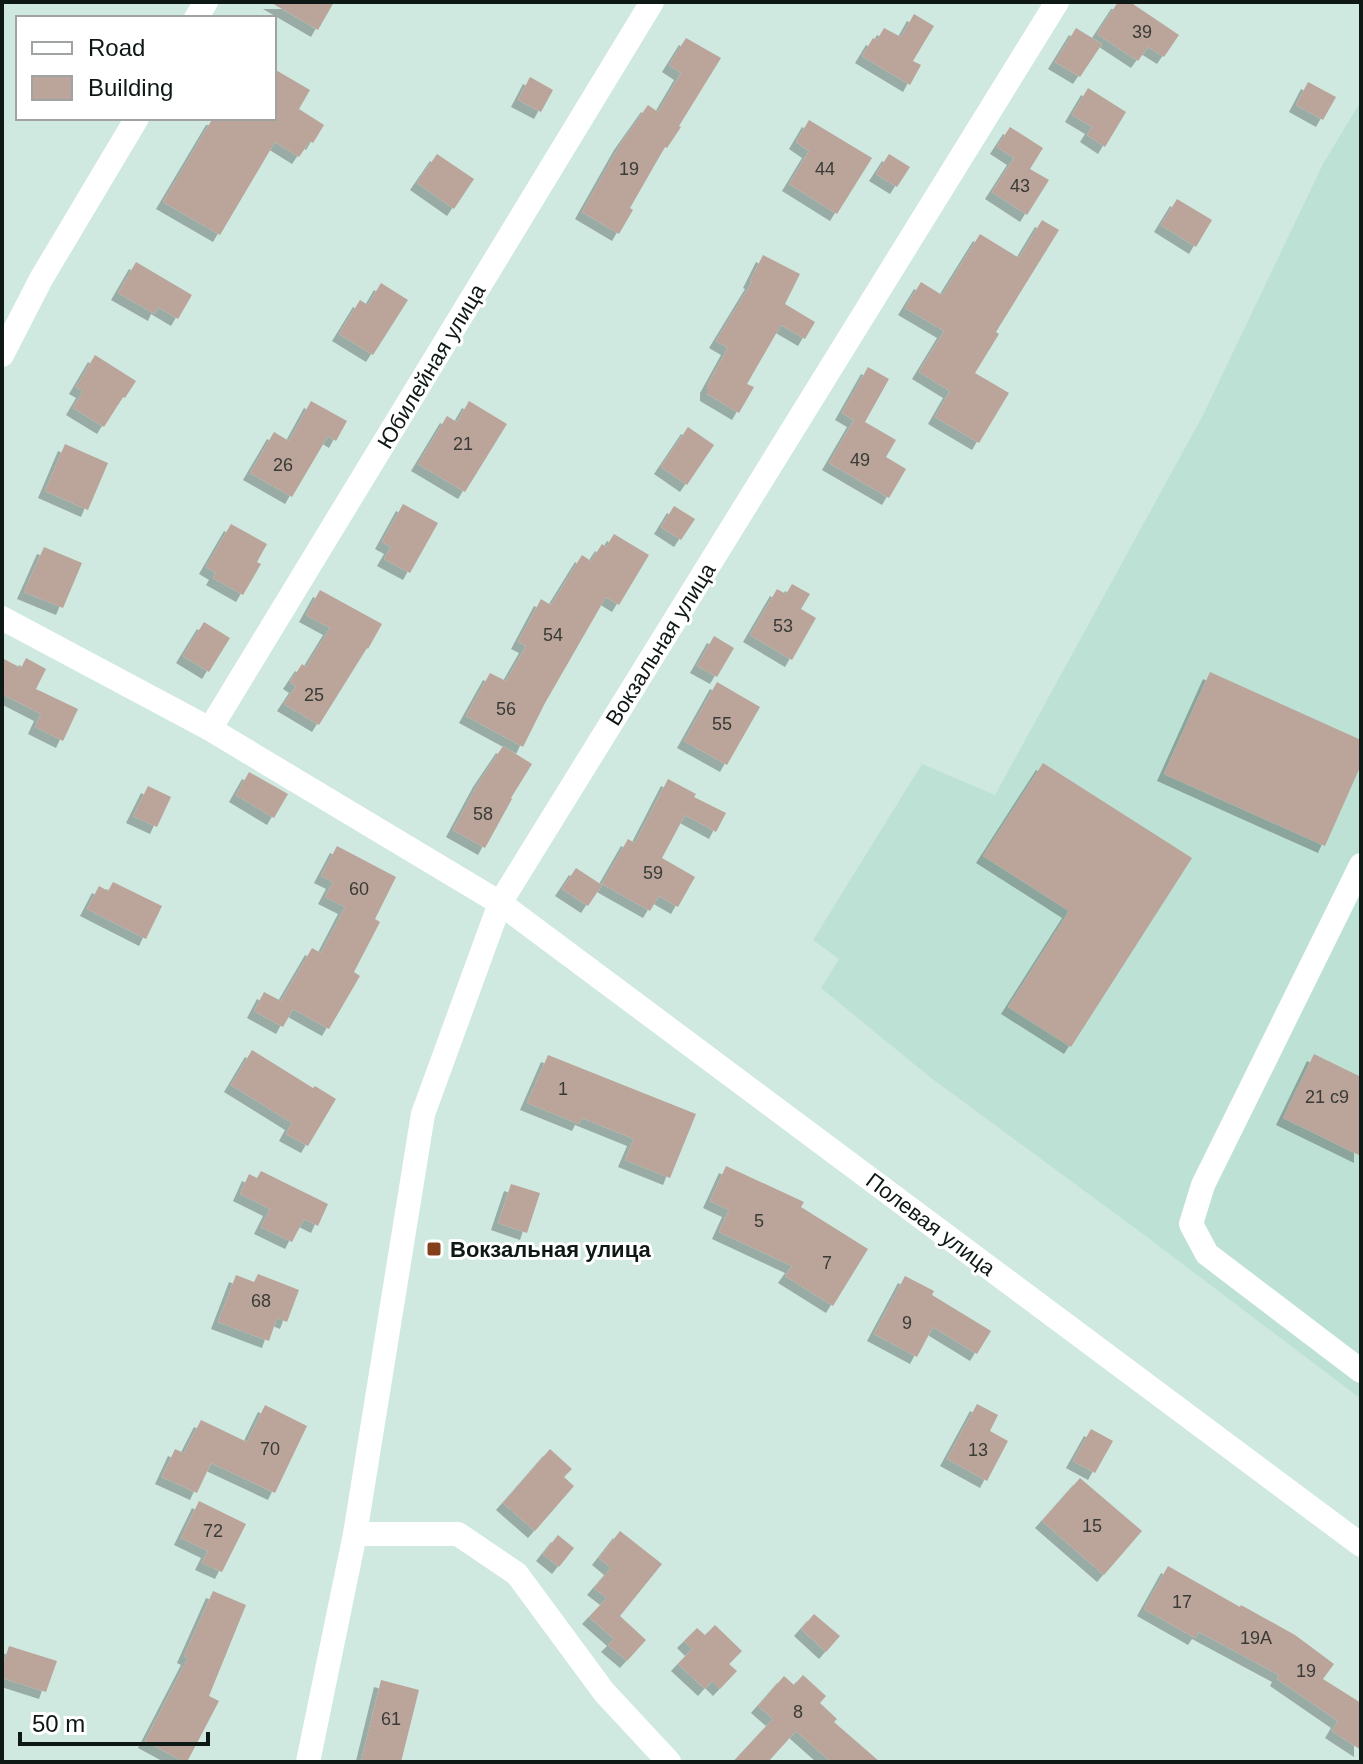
<svg xmlns="http://www.w3.org/2000/svg" width="1363" height="1764" font-family="Arial,sans-serif">
<style>
.built{fill:#bee1d5}
.building{fill:#bba49a;filter:url(#shadow)}
.lines{fill:none;stroke-linecap:round;stroke-linejoin:round}
.minor{stroke:#fff;stroke-width:24}
.poi-dot{fill:#863f1b;stroke:#fff;stroke-width:3}
.labels{text-anchor:middle;stroke-width:6;stroke-linejoin:round;paint-order:stroke}
.number-label{font-size:18px;fill:#393b36}
.street-label{font-size:22px;fill:#0e1815;stroke:#fff}
.poi-label{font-size:22px;font-weight:bold;fill:#0e1815;stroke:#fff;text-anchor:start}
</style>
<defs>
<filter id="shadow"><feDropShadow dx="-7" dy="7" stdDeviation="0" flood-color="#0004"/></filter>
</defs>
<rect width="100%" height="100%" fill="#cfe9e0"/>
<polygon class="built" points="1361,101 1361,1399 1143,1234 931,1078 821,988 839,959 813,940 922,764 995,795 1203,415 1323,164"/>
<g class="building">
<polygon points="270,2 334,2 318,30"/>
<polygon points="1118,2 1130,2 1179,35 1164,57 1148,47 1138,61 1097,34"/>
<polygon points="914,14 934,26 913,61 921,65 910,85 862,56 873,38 877,40 884,28 901,37"/>
<polygon points="1076,28 1102,44 1080,77 1055,62"/>
<polygon points="686,38 721,58 679,126 681,127 667,148 665,147 630,208 633,210 619,234 582,212 621,143 648,105 658,112 681,73 669,65"/>
<polygon points="274,69 310,90 299,109 324,125 313,143 310,141 299,157 275,142 220,235 163,202 213,118 274,118"/>
<polygon points="530,77 553,90 541,112 518,100"/>
<polygon points="1308,82 1336,97 1323,120 1296,105"/>
<polygon points="1088,88 1126,112 1105,147 1087,135 1092,127 1072,115"/>
<polygon points="809,120 872,158 837,214 789,184 809,151 796,142"/>
<polygon points="1010,127 1043,148 1030,169 1049,180 1027,215 992,192 1014,158 997,147"/>
<polygon points="437,154 474,179 454,209 417,183"/>
<polygon points="889,154 910,167 897,187 876,174"/>
<polygon points="1177,199 1212,220 1196,247 1161,225"/>
<polygon points="1042,220 1059,230 996,332 999,334 975,373 1009,393 979,443 935,417 950,391 919,372 944,331 905,308 921,282 942,295 980,234 1019,258"/>
<polygon points="763,255 800,274 785,304 815,322 805,339 781,325 747,384 754,387 739,413 707,394 707,386 728,348 716,341 752,282 750,281"/>
<polygon points="136,262 192,295 178,319 158,307 155,314 118,293"/>
<polygon points="381,283 408,300 373,355 339,334 360,300 368,305"/>
<polygon points="95,355 136,381 125,398 123,397 104,427 73,408 83,391 76,387"/>
<polygon points="868,367 889,379 865,422 896,440 886,457 906,469 889,498 829,463 854,420 842,413"/>
<polygon points="311,401 347,421 336,441 328,436 292,497 250,473 274,432 289,441"/>
<polygon points="469,401 507,424 465,492 418,464 447,416 457,422"/>
<polygon points="688,427 714,445 687,485 661,467"/>
<polygon points="65,444 108,463 88,510 45,491"/>
<polygon points="403,504 438,523 410,573 384,559 391,547 382,542"/>
<polygon points="674,506 695,519 681,540 661,527"/>
<polygon points="231,524 267,544 257,562 261,564 243,595 213,578 216,573 206,567"/>
<polygon points="614,534 649,555 619,605 606,597 545,703 523,747 466,716 490,673 506,681 526,646 518,642 541,599 551,605 582,555 591,561 602,544 606,547"/>
<polygon points="44,547 82,563 63,608 24,592"/>
<polygon points="792,584 810,594 801,609 816,618 792,660 750,635 777,589 786,594"/>
<polygon points="320,590 382,624 368,649 367,648 319,725 284,704 296,686 290,682 302,664 306,667 330,628 306,615"/>
<polygon points="204,622 230,638 209,672 183,656"/>
<polygon points="714,636 734,648 717,677 697,666"/>
<polygon points="2,658 21,668 26,658 46,669 36,689 78,709 63,741 35,727 41,714 2,694"/>
<polygon points="1210,672 1361,740 1361,765 1325,846 1164,774"/>
<polygon points="717,682 760,707 727,765 684,741"/>
<polygon points="503,746 532,764 511,798 512,799 485,848 453,830 480,780"/>
<polygon points="1043,763 1192,858 1071,1047 1008,1007 1069,911 983,856"/>
<polygon points="249,772 288,794 274,818 236,795"/>
<polygon points="668,779 696,794 694,797 726,813 716,832 685,815 662,858 695,877 678,907 659,896 650,911 602,884 628,839 635,843"/>
<polygon points="148,786 171,797 157,827 133,816"/>
<polygon points="337,846 396,877 375,919 380,922 354,972 360,976 329,1029 293,1009 283,1027 254,1011 264,992 281,1001 312,948 321,953 345,907 325,897 333,882 321,876"/>
<polygon points="576,868 602,885 588,906 562,889"/>
<polygon points="113,882 162,906 146,939 87,909 99,886 108,891"/>
<polygon points="252,1050 313,1088 315,1086 336,1099 308,1146 286,1134 292,1123 231,1085"/>
<polygon points="1314,1054 1361,1077 1361,1156 1283,1118"/>
<polygon points="548,1055 696,1114 670,1178 625,1160 634,1139 582,1118 579,1124 527,1103"/>
<polygon points="726,1166 804,1202 801,1207 868,1249 833,1306 785,1276 792,1266 719,1232 729,1210 710,1201"/>
<polygon points="261,1171 328,1204 318,1226 304,1219 292,1242 261,1227 270,1209 240,1194 249,1174 257,1178"/>
<polygon points="511,1184 540,1193 527,1233 498,1223"/>
<polygon points="258,1274 299,1290 287,1322 277,1318 269,1341 218,1322 236,1275 254,1282"/>
<polygon points="905,1276 934,1291 932,1295 991,1331 977,1354 933,1327 917,1357 874,1334"/>
<polygon points="977,1404 998,1415 990,1431 1008,1441 987,1481 947,1459"/>
<polygon points="265,1405 307,1426 275,1493 211,1463 197,1493 162,1477 175,1449 184,1453 201,1420 247,1442"/>
<polygon points="1091,1429 1113,1441 1095,1473 1073,1461"/>
<polygon points="550,1449 572,1469 564,1477 574,1486 535,1531 503,1503"/>
<polygon points="1080,1478 1142,1531 1104,1575 1042,1521"/>
<polygon points="199,1501 246,1524 222,1572 202,1563 208,1551 181,1538"/>
<polygon points="620,1531 662,1564 620,1616 646,1640 627,1661 608,1645 614,1639 589,1617 607,1598 594,1588 611,1568 599,1558"/>
<polygon points="558,1535 574,1548 559,1567 543,1554"/>
<polygon points="1168,1566 1240,1607 1241,1605 1295,1635 1334,1664 1323,1679 1361,1703 1361,1750 1332,1731 1338,1721 1277,1679 1279,1675 1199,1632 1195,1638 1144,1609"/>
<polygon points="213,1591 246,1605 209,1696 219,1701 187,1762 184,1762 145,1741 188,1658 184,1656"/>
<polygon points="814,1614 840,1636 826,1652 801,1629"/>
<polygon points="715,1625 742,1651 729,1664 737,1671 720,1689 712,1681 705,1689 678,1664 692,1649 684,1641 697,1628 705,1635"/>
<polygon points="9,1646 57,1661 46,1692 2,1678 2,1667"/>
<polygon points="803,1675 826,1696 820,1703 837,1719 834,1722 880,1762 831,1762 796,1731 768,1762 733,1762 773,1719 758,1706 784,1676 794,1685"/>
<polygon points="381,1680 419,1690 401,1762 361,1762"/>
</g>
<g class="lines">
<g class="minor">
<polyline points="196,18 206,2"/>
<polyline points="2,355 41,279 137,118"/>
<polyline points="2,618 210,729 500,903 1361,1545"/>
<polyline points="210,729 652,2"/>
<polyline points="1361,865 1203,1185 1191,1224 1207,1254 1361,1371"/>
<polyline points="355,1534 458,1534 517,1574 604,1692 669,1762"/>
<polyline points="308,1762 355,1534 423,1114 500,903 1057,2"/>
</g>
</g>
<rect class="poi-dot" x="426" y="1241" width="16" height="16" rx="4"/>
<g class="labels">
<g class="number-label">
<text x="1142" y="38">39</text>
<text x="629" y="175">19</text>
<text x="825" y="175">44</text>
<text x="1020" y="192">43</text>
<text x="463" y="450">21</text>
<text x="860" y="466">49</text>
<text x="283" y="471">26</text>
<text x="783" y="632">53</text>
<text x="553" y="641">54</text>
<text x="314" y="701">25</text>
<text x="506" y="715">56</text>
<text x="722" y="730">55</text>
<text x="483" y="820">58</text>
<text x="653" y="879">59</text>
<text x="359" y="895">60</text>
<text x="563" y="1095">1</text>
<text x="1327" y="1103">21 с9</text>
<text x="759" y="1227">5</text>
<text x="827" y="1269">7</text>
<text x="261" y="1307">68</text>
<text x="907" y="1329">9</text>
<text x="270" y="1455">70</text>
<text x="978" y="1456">13</text>
<text x="1092" y="1532">15</text>
<text x="213" y="1537">72</text>
<text x="1182" y="1608">17</text>
<text x="1256" y="1644">19А</text>
<text x="1306" y="1677">19</text>
<text x="798" y="1718">8</text>
<text x="391" y="1725">61</text>
</g>
<g class="street-label">
<text transform="translate(431 366) rotate(-59)" y="8">Юбилейная улица</text>
<text transform="translate(660 644) rotate(-58)" y="8">Вокзальная улица</text>
<text transform="translate(931 1224) rotate(37)" y="8">Полевая улица</text>
</g>
<g class="poi-label">
<text x="450" y="1257">Вокзальная улица</text>
</g>
</g>
<rect width="1363" height="1764" fill="none" stroke="#0e1815" stroke-width="8"/>
<rect x="16" y="16" width="260" height="104" fill="#ffffff" stroke="#9fa3a1" stroke-width="2"/>
<rect x="32" y="42" width="40" height="12" fill="#ffffff" stroke="#9fa3a1" stroke-width="2"/>
<text x="88" y="56" font-size="24" fill="#0e1815">Road</text>
<rect x="32" y="76" width="40" height="24" fill="#bba49a" stroke="#9fa3a1" stroke-width="2"/>
<text x="88" y="96" font-size="24" fill="#0e1815">Building</text>
<path d="M20 1732v12h188v-12" fill="none" stroke="#0e1815" stroke-width="4"/>
<text x="32" y="1732" font-size="24" fill="#0e1815" stroke="#ffffff" stroke-width="6" paint-order="stroke">50 m</text>
</svg>
